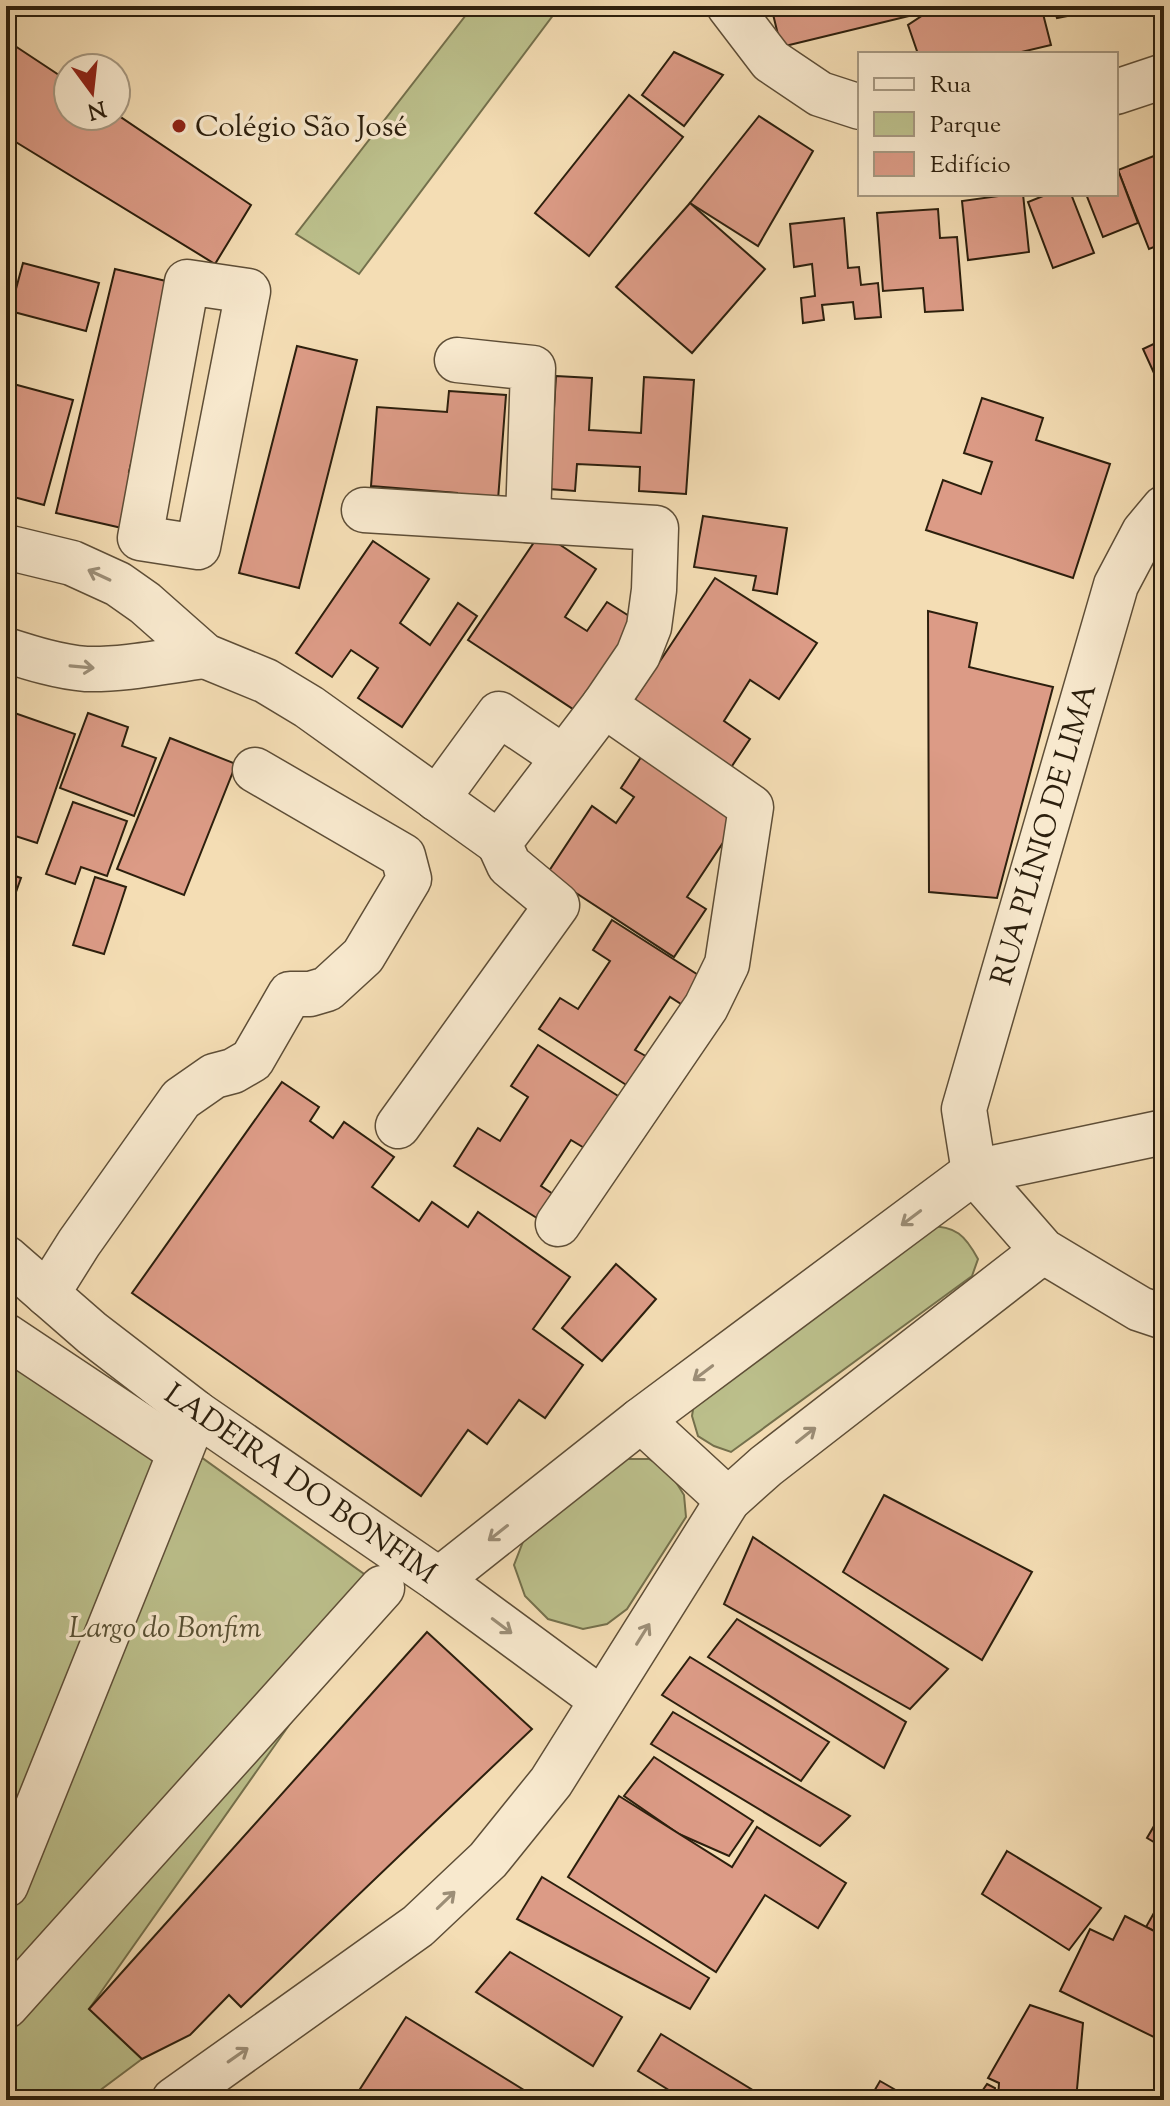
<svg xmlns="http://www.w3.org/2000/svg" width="1170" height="2106" font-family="'Sorts Mill Goudy',serif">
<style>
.green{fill:#bcc08c;stroke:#74704c;stroke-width:2}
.building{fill:#dc9b86;stroke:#2c1f0d;stroke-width:2}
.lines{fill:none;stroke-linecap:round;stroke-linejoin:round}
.minor-casing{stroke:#5e4e37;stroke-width:47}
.minor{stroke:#f8e9ce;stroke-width:44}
.oneway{stroke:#9c8e77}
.poi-dot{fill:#8f2418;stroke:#f8e9ce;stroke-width:3}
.labels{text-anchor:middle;stroke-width:7;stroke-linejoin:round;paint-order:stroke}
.poi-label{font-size:30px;fill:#2c1f0d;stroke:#f8e9ce;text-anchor:start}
.street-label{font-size:30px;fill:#2c1f0d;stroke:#f8e9ce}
.park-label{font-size:30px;font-style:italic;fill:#574f33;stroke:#f8e9ce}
</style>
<rect width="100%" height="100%" fill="#f4ddb4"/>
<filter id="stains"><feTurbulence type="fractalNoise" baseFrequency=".0025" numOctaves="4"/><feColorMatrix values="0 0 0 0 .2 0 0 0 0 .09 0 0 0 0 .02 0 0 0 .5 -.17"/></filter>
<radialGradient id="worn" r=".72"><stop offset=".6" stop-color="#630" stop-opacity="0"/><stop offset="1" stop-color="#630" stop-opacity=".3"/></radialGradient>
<g class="green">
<polygon points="473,6 560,6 359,274 296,234"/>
<path d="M928,1226C956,1226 965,1235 978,1259L972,1276L731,1452L714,1446L698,1436L692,1416L695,1397Z"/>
<polygon points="6,1327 31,1335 385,1589 89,2009 142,2059 87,2100 6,2100"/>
<polygon points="620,1459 649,1459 669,1471 684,1495 686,1517 627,1609 607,1624 583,1629 548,1619 525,1596 514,1565 531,1521"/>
</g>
<g class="building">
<polygon points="771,6 907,6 909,16 781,47"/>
<polygon points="921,6 1041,6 1051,45 1013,54 918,54 908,25 923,15"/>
<polygon points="1053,6 1118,6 1057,18"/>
<polygon points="6,40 68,81 68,116 116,116 116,114 251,205 215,264 6,136"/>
<polygon points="674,52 723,75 684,126 642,95"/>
<polygon points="629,95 683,137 589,256 535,213"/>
<polygon points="759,116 813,151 758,246 690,203"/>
<polygon points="1164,152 1164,243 1149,249 1118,170"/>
<polygon points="1116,170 1118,170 1138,223 1103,237 1086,194 1116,194"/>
<polygon points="1013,194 1023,194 1029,252 968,260 962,201"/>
<polygon points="1048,194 1071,194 1094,253 1053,268 1028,202"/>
<polygon points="690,203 765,269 692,353 616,287"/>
<polygon points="938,209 940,238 957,237 963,310 925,312 923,288 883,291 877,213"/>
<polygon points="844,218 848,268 859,267 861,285 878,283 881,317 855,319 853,302 822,305 824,320 803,323 801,298 815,296 812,264 794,267 790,224"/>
<polygon points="23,263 99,283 86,331 10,311"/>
<polygon points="115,269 183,285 140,427 129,472 149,477 135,531 56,513"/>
<polygon points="1164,339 1164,395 1143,349"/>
<polygon points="297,346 357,360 299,588 239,573"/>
<polygon points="556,376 592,378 589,430 641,433 644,377 694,380 686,494 639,491 640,467 577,464 575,491 549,489"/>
<polygon points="6,382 73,400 44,505 6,495"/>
<polygon points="449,391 506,395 497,513 456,511 457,493 371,486 377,407 447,412"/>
<polygon points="982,398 1043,418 1036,440 1110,464 1073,578 926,530 943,480 981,494 992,462 964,453"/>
<polygon points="703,516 787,528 777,594 753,590 756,576 694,567"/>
<polygon points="541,532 596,569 565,617 587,631 607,602 637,621 576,711 468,640"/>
<polygon points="373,541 429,579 400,623 430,645 458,603 477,616 402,727 358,698 378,668 351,650 332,677 296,653"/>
<polygon points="715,578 817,643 779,699 750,680 724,721 750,739 724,778 625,714"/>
<polygon points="928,611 977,623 969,667 1053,687 997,898 929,892"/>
<polygon points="6,710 75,734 37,843 6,833"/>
<polygon points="88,713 128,727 122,746 156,758 134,816 60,788"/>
<polygon points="170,738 236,764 184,895 117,869"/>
<polygon points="645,751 742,814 687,897 706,909 674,957 547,874 592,806 616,823 634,797 621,788"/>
<polygon points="73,802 127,821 107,876 81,867 75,884 46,874"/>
<polygon points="6,873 21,878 6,920"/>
<polygon points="95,877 126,887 104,954 73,945"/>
<polygon points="612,920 703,978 684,1006 670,997 635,1050 651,1059 631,1088 539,1029 560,998 578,1009 610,961 593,950"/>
<polygon points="538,1045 626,1101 591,1152 571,1140 541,1186 556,1196 540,1220 454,1166 478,1128 500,1141 528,1097 511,1086"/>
<polygon points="282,1082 319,1107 310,1121 333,1138 344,1122 394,1157 372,1187 419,1221 432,1202 468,1227 478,1212 570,1277 533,1329 583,1365 545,1418 519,1400 487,1444 468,1430 421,1496 132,1293"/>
<polygon points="616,1264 656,1299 602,1361 562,1328"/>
<polygon points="884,1495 1032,1572 982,1660 843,1572"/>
<polygon points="753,1537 948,1669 910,1709 724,1604"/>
<polygon points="737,1619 906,1722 884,1768 708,1657"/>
<polygon points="427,1632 532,1729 241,2007 229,1995 190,2035 142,2059 89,2009"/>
<polygon points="690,1657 829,1742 801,1781 662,1695"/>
<polygon points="673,1712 850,1816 820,1846 651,1744"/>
<polygon points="654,1757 753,1821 729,1856 679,1834 624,1796"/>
<polygon points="619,1796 732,1867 757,1827 846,1883 818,1928 765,1895 716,1972 568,1877"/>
<polygon points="1164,1809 1164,1848 1147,1838"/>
<polygon points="1007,1851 1101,1908 1069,1950 982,1894"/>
<polygon points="542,1877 709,1978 690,2009 517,1919"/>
<polygon points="1164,1895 1164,1936 1146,1927"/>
<polygon points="1125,1916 1164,1936 1164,2042 1060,1991 1090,1929 1113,1940"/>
<polygon points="510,1952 622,2017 593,2066 476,1992"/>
<polygon points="1030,2005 1083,2023 1076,2100 998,2100 999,2083 988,2078"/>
<polygon points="406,2017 540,2100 353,2100"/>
<polygon points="661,2034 769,2100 685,2100 638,2071"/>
<polygon points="880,2081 913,2100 869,2100"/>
<polygon points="987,2084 995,2088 994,2100 976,2100"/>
</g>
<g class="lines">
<g class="minor-casing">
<g id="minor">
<polyline points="729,6 771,61 820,94 860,107"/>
<polyline points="1116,92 1164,76"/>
<polygon points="187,282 248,291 198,547 140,538"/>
<polyline points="457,360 533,368 528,520"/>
<polyline points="364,510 656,528 654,590 649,627 638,655 604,705 499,843 509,865 557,905 398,1126"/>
<polyline points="6,547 72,563 118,584 145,603 205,656 266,681 309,707 499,843"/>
<path d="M6,650C31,658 59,667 86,669C125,670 166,661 205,656"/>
<polyline points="437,799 499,714 563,757"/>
<polyline points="974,1172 964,1109 1116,585 1144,532 1164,508"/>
<polyline points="974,1172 1043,1251 1140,1309 1164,1317"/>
<polyline points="558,1224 706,1007 727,964 751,807 604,705"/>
<polyline points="6,1258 92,1333 196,1413 439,1580 602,1700"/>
<polyline points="47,1294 79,1243 181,1099 214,1076 233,1071 252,1060 290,994 310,994 327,989 363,956 409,879 403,856 255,770"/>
<polyline points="6,1336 180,1452"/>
<polyline points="641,1420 728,1500"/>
<polyline points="439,1580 641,1420 974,1172 1164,1132"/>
<polyline points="6,1885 196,1413"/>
<polyline points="6,2006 382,1588"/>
<polyline points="174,2100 418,1926 488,1860 551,1782 728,1500 766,1466 1043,1251"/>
</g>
</g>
<use href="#minor" class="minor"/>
</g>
<defs><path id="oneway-shaft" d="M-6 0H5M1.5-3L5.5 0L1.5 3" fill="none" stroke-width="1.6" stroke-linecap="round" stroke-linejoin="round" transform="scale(2)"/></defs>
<g class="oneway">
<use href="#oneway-shaft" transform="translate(99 575) rotate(-155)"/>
<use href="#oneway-shaft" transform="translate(82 667) rotate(5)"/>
<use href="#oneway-shaft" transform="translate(911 1218) rotate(143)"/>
<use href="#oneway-shaft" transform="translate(703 1373) rotate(143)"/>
<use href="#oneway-shaft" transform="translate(806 1435) rotate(-38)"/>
<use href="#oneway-shaft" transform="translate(498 1533) rotate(142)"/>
<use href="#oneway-shaft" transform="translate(502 1626) rotate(37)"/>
<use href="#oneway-shaft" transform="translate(643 1634) rotate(-58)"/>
<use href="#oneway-shaft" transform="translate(446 1900) rotate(-44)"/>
<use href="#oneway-shaft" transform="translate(238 2055) rotate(-35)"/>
</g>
<circle class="poi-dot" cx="179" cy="126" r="8"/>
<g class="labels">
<g class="poi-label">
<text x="195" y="136">Colégio São José</text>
</g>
<g class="street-label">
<text transform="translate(1043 834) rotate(-74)" y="10">RUA PLÍNIO DE LIMA</text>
<text transform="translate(301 1483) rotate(35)" y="10">LADEIRA DO BONFIM</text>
</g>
<g class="park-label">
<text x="165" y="1637">Largo do Bonfim</text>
</g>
</g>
<rect width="1170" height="2106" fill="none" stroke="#f4ddb4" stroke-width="32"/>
<rect x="8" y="8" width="1154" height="2090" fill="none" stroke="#2c1f0d" stroke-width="4"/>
<rect x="16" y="16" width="1138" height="2074" fill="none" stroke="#2c1f0d" stroke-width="2"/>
<rect x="858" y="52" width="260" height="144" fill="#f8e9ce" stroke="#a69881" stroke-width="2"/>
<rect x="874" y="78" width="40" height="12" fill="#f8e9ce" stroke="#a69881" stroke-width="2"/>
<text x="930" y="92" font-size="24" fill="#2c1f0d">Rua</text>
<rect x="874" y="112" width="40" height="24" fill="#bcc08c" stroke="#a69881" stroke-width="2"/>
<text x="930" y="132" font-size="24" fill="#2c1f0d">Parque</text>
<rect x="874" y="152" width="40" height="24" fill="#dc9b86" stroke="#a69881" stroke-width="2"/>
<text x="930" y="172" font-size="24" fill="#2c1f0d">Edifício</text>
<g transform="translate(92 92) rotate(165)"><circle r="38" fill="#f8e9ce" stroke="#a69881" stroke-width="2"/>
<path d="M0-6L14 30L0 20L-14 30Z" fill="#8f2418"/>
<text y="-12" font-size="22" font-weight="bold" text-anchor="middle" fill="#2c1f0d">N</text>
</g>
<rect width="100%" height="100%" filter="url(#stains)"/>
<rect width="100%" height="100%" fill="url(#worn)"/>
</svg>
